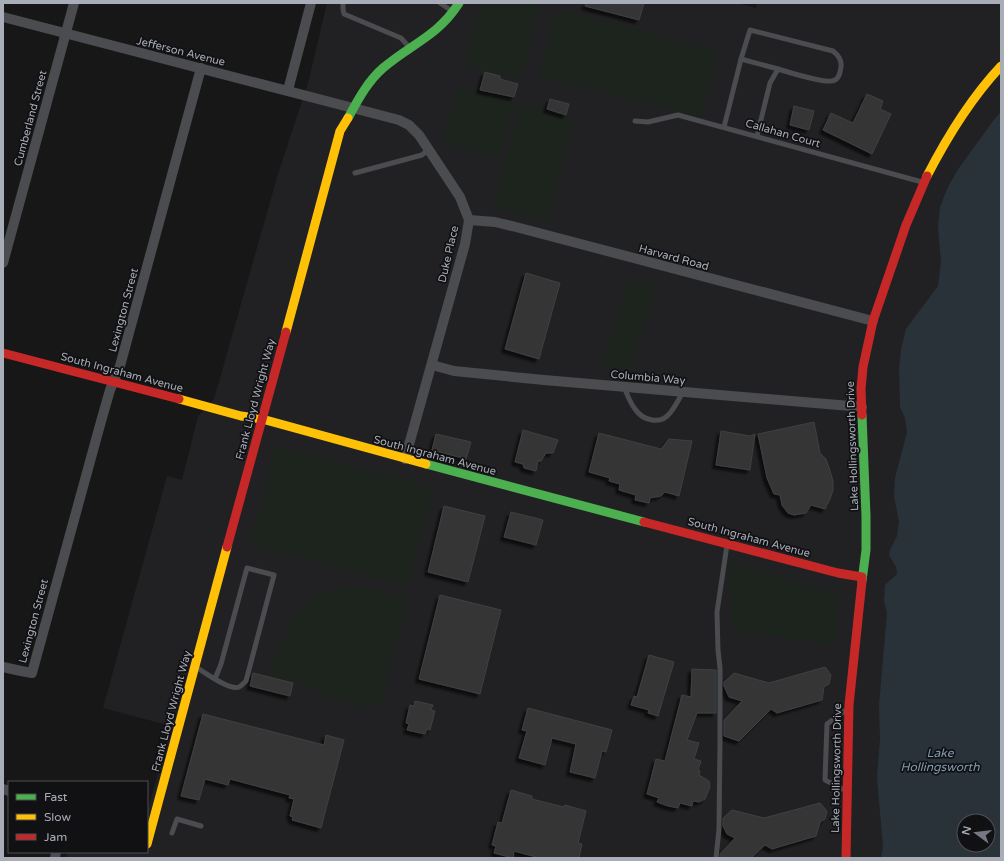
<svg xmlns="http://www.w3.org/2000/svg" width="1004" height="861" font-family="'Varela Round',sans-serif">
<style>
.built{fill:#212123}
.green{fill:#1d241e}
.water{fill:#2a3239;fill-rule:evenodd}
.building{fill:#353536;stroke:#3f4043;filter:url(#shadow)}
.lines{fill:none;stroke-linecap:round;stroke-linejoin:round}
.lane{stroke:#4b4c50;stroke-width:5}
.street{stroke:#4b4c50;stroke-width:10}
.fast{stroke:#4caf50;stroke-width:9}
.slow{stroke:#ffc107;stroke-width:9}
.jam{stroke:#c62828;stroke-width:9}
.labels{text-anchor:middle;stroke-width:3.5;stroke-linejoin:round;paint-order:stroke}
.street-label{font-size:11px;fill:#a8adb8;stroke:#111113}
.water-label{font-size:12px;font-style:italic;fill:#7f9bb3;stroke:#111113}
</style>
<defs>
<filter id="shadow"><feDropShadow dx="-3.5" dy="3.5" stdDeviation="1" flood-color="#0009"/></filter>
</defs>
<rect width="100%" height="100%" fill="#171717"/>
<polygon class="built" points="327,3 737,3 756,8 757,3 1001,3 1001,159 890,858 66,858 68,852 147,852 147,813 171,726 103,708 167,476 182,480 198,416 214,399 278,174 308,83"/>
<g class="green">
<polygon points="481,3 540,3 521,76 517,79 468,66 466,62"/>
<polygon points="556,9 718,51 701,117 539,76"/>
<polygon points="462,88 511,101 514,106 500,155 496,158 447,144 444,140 458,91"/>
<polygon points="524,105 572,118 575,122 548,218 542,221 496,208 493,204 519,108"/>
<polygon points="629,279 656,287 628,371 602,364"/>
<polygon points="276,446 434,488 409,586 250,544"/>
<polygon points="727,558 734,564 837,593 836,646 771,635 734,631"/>
<polygon points="358,588 377,590 408,599 381,702 368,709 321,694 318,688 270,676 275,652 299,610 313,597 337,589"/>
</g>
<path class="water" d="M1001,112V858H881L883,846L877,778L880,739L879,705L887,613L884,601L885,585L897,574L896,567L889,555L890,550L897,536L899,522L894,496L895,478L907,432L905,418L900,407L899,369L901,350L906,329L938,286L941,262L938,227L940,207L947,189L957,171L993,121ZM964,821H988V845H964Z"/>
<g class="building">
<polygon points="586,3 644,3 639,20 585,6"/>
<polygon points="485,72 500,76 500,79 518,84 514,97 480,90"/>
<polygon points="867,94 883,101 880,109 891,114 872,154 823,130 831,113 853,123"/>
<polygon points="550,99 569,104 566,115 547,109"/>
<polygon points="794,106 814,111 809,130 790,125"/>
<polygon points="526,273 560,283 539,359 505,349"/>
<polygon points="814,422 820,453 826,459 831,474 833,481 833,490 830,499 825,509 811,505 806,513 794,515 788,513 782,505 780,495 774,494 767,478 758,434"/>
<polygon points="523,430 558,440 553,453 546,453 541,461 538,461 536,471 524,468 523,464 515,462"/>
<polygon points="721,431 750,436 755,434 750,470 716,465"/>
<polygon points="599,433 661,449 669,439 692,441 679,496 665,492 661,496 650,498 649,503 635,500 636,495 619,490 620,484 609,481 610,478 589,472"/>
<polygon points="436,434 471,442 466,459 432,450"/>
<polygon points="444,506 485,516 468,582 428,572"/>
<polygon points="511,512 543,520 536,545 504,537"/>
<polygon points="440,595 501,610 480,694 419,679"/>
<polygon points="649,655 674,662 658,716 648,713 649,710 631,705 634,696 637,697"/>
<polygon points="825,667 831,675 829,684 824,687 822,700 777,713 771,709 739,741 724,736 724,720 742,701 729,697 724,686 724,682 734,673 769,683"/>
<polygon points="692,669 716,670 716,713 697,713 687,740 699,743 694,759 701,761 698,770 700,771 699,775 709,781 710,787 705,799 699,802 693,801 692,806 680,803 678,808 668,806 657,802 659,798 647,794 656,759 665,761 682,695 691,697"/>
<polygon points="253,673 293,683 290,696 250,686"/>
<polygon points="415,701 433,705 431,710 435,711 430,730 427,729 425,734 407,730 409,724 406,723 410,705 414,706"/>
<polygon points="528,708 612,730 606,752 602,751 595,778 570,772 576,744 552,738 545,765 519,758 527,731 522,730"/>
<polygon points="203,714 324,745 326,735 344,740 321,828 292,820 293,817 290,816 294,799 289,798 290,795 230,779 228,785 205,779 199,800 181,796"/>
<polygon points="511,790 532,796 532,799 564,807 565,805 586,811 578,843 582,844 579,858 540,858 514,851 513,858 494,853 496,846 492,845 498,822 502,823"/>
<polygon points="820,803 827,811 825,819 820,822 816,836 772,849 765,845 751,858 720,858 720,854 735,838 727,834 723,826 723,818 732,810 764,818"/>
</g>
<g class="lines">
<g class="lane">
<polyline points="343,3 343,9 344,14 401,38 410,48"/>
<polyline points="440,3 452,11"/>
<path d="M741,59L750,30L833,51C838,55 842,60 841,67C840,72 840,77 835,80C827,85 788,72 778,69L770,83L757,136"/>
<polyline points="635,121 648,122 678,115 922,182"/>
<polyline points="724,127 741,59 778,69"/>
<polyline points="355,173 422,155 429,149"/>
<path d="M624,387C627,394 630,403 635,409C643,421 661,425 670,413C675,407 679,399 683,392"/>
<path d="M196,667C204,672 230,691 239,687C241,686 244,683 246,681L274,575L247,568L221,664L215,679"/>
<polyline points="845,790 825,780 827,724 846,710"/>
<polyline points="172,833 177,819 201,826"/>
<polyline points="716,858 719,829 720,741 720,668 718,650 717,612 727,545"/>
</g>
<g class="street">
<polyline points="3,17 399,120 409,125 419,135 460,197 469,220 465,244 405,459"/>
<polyline points="288,90 311,3"/>
<polyline points="469,220 495,222 516,227 873,321"/>
<polyline points="3,263 74,3"/>
<polyline points="432,365 454,371 544,380 862,407"/>
<polyline points="3,667 21,671 32,673 100,425 110,390 120,366 201,68"/>
<polyline points="3,789 9,791"/>
<polyline points="55,858 56,852"/>
</g>
<g class="fast">
<path d="M348,118C358,100 367,82 383,68C411,44 438,36 459,3"/>
<polyline points="862,415 866,516 866,550 862,581"/>
<polyline points="426,464 644,522"/>
</g>
<g class="slow">
<path d="M927,176C947,137 971,98 1001,66"/>
<polyline points="286,332 340,131 348,118"/>
<polyline points="179,399 241,416 262,419 426,464"/>
<polyline points="147,844 227,547"/>
</g>
<g class="jam">
<polyline points="3,353 179,399"/>
<polyline points="862,415 861,389 863,367 873,321 906,225 927,176"/>
<polyline points="644,522 838,573 862,577"/>
<polyline points="227,547 286,332"/>
<polyline points="846,858 849,705 862,581"/>
</g>
</g>
<g class="labels">
<g class="street-label">
<text transform="translate(181 51) rotate(14)" y="4">Jefferson Avenue</text>
<text transform="translate(30 118) rotate(-75)" y="4">Cumberland Street</text>
<text transform="translate(783 133) rotate(16)" y="4">Callahan Court</text>
<text transform="translate(448 254) rotate(-77)" y="4">Duke Place</text>
<text transform="translate(674 257) rotate(15)" y="4">Harvard Road</text>
<text transform="translate(123 310) rotate(-75)" y="4">Lexington Street</text>
<text transform="translate(122 372) rotate(15)" y="4">South Ingraham Avenue</text>
<text transform="translate(648 377) rotate(5)" y="4">Columbia Way</text>
<text transform="translate(255 399) rotate(-75)" y="4">Frank Lloyd Wright Way</text>
<text transform="translate(852 446) rotate(-92)" y="4">Lake Hollingsworth Drive</text>
<text transform="translate(435 455) rotate(15)" y="4">South Ingraham Avenue</text>
<text transform="translate(749 537) rotate(15)" y="4">South Ingraham Avenue</text>
<text transform="translate(33 621) rotate(-75)" y="4">Lexington Street</text>
<text transform="translate(171 711) rotate(-75)" y="4">Frank Lloyd Wright Way</text>
<text transform="translate(836 768) rotate(-89)" y="4">Lake Hollingsworth Drive</text>
</g>
<g class="water-label">
<text x="940" y="757">Lake<tspan x="940" dy="14">Hollingsworth</tspan></text>
</g>
</g>
<rect width="1004" height="861" fill="none" stroke="#a8adb8" stroke-width="8"/>
<rect x="8" y="781" width="140" height="72" fill="#111113" stroke="#4d4f55"/>
<rect x="16" y="794" width="20" height="6" fill="#4caf50" stroke="#4d4f55"/>
<text x="44" y="801" font-size="12" fill="#a8adb8">Fast</text>
<rect x="16" y="814" width="20" height="6" fill="#ffc107" stroke="#4d4f55"/>
<text x="44" y="821" font-size="12" fill="#a8adb8">Slow</text>
<rect x="16" y="834" width="20" height="6" fill="#c62828" stroke="#4d4f55"/>
<text x="44" y="841" font-size="12" fill="#a8adb8">Jam</text>
<g transform="translate(976 833) rotate(285)"><circle r="19" fill="#111113" stroke="#4d4f55"/>
<path d="M0-3L7 15L0 10L-7 15Z" fill="#757880"/>
<text y="-6" font-size="11" font-weight="bold" text-anchor="middle" fill="#a8adb8">N</text>
</g>
</svg>
